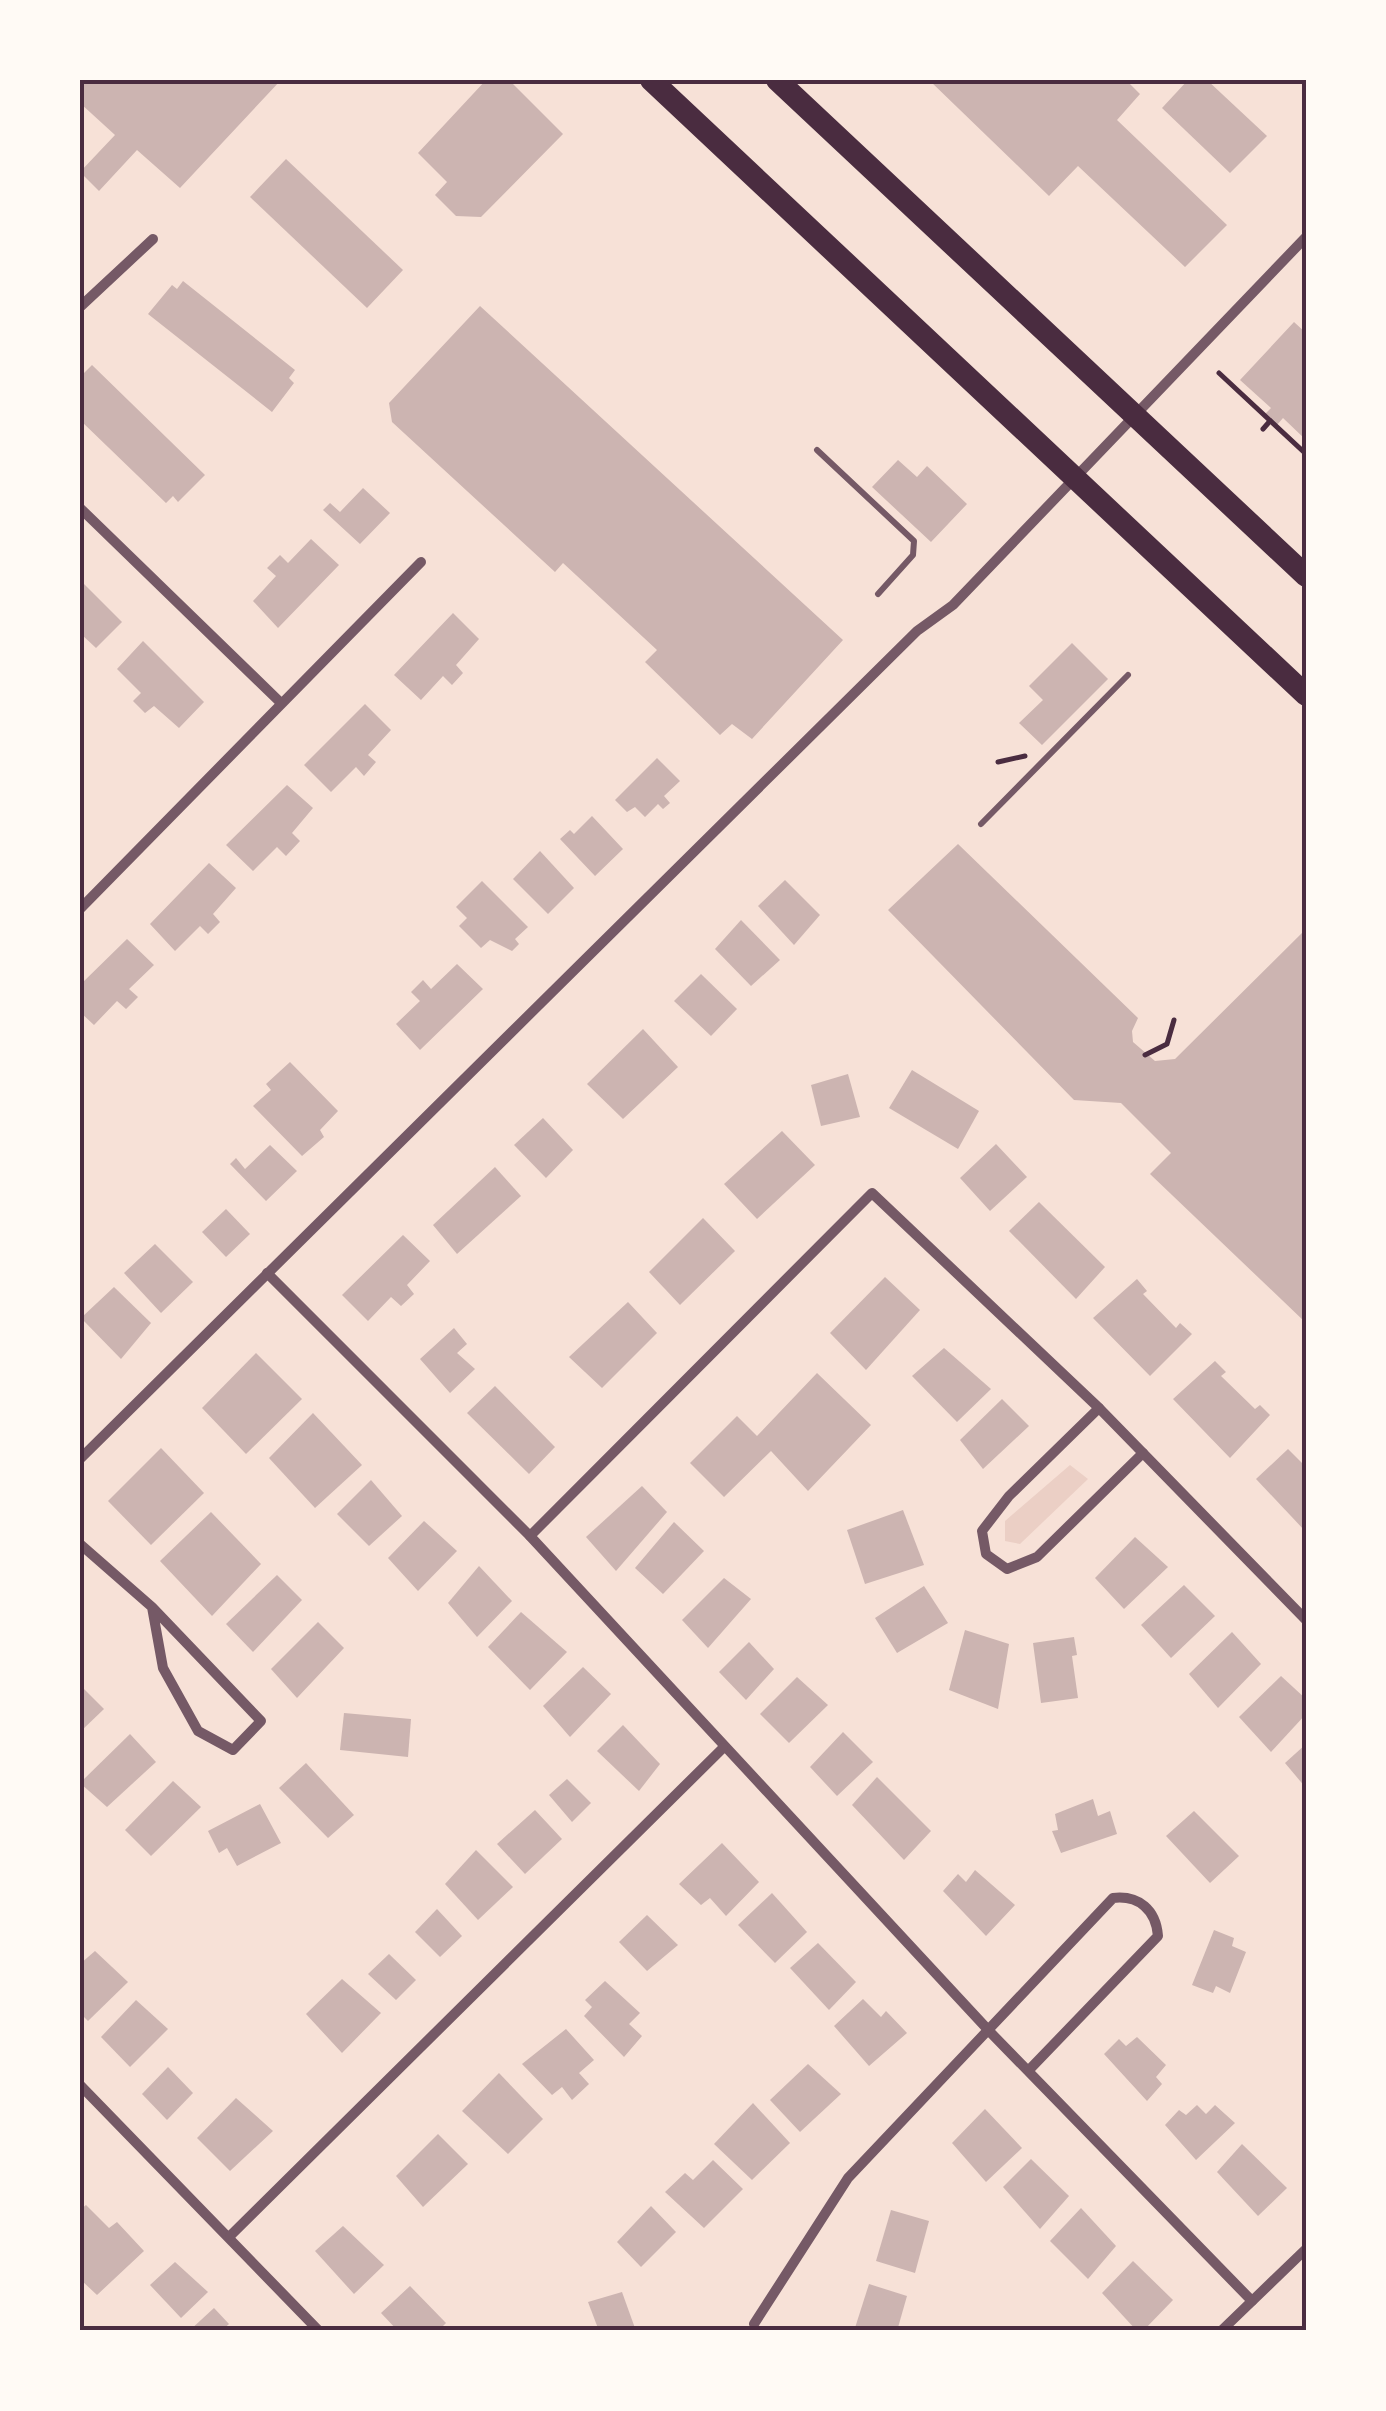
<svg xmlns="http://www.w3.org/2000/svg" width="1386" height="2411" font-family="'Roboto Condensed',sans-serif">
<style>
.green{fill:#ebcfc5}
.building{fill:#ccb4b1}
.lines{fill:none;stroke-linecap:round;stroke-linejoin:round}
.path{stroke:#4a2c40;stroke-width:5}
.service{stroke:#755966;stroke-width:6}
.minor{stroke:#755966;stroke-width:10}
.primary{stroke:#4a2c40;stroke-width:22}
.neatline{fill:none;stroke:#4a2c40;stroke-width:4}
</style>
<rect width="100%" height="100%" fill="#f7e1d7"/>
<polygon class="green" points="1070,1465 1088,1479 1020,1544 1005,1541 1005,1521"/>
<g class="building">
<polygon points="80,80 281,80 180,188 137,150 99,191 80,172 115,135 80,103"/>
<polygon points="486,80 509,80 563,134 481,217 456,216 435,195 447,182 418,153"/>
<polygon points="929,80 1126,80 1140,94 1117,120 1227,225 1185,267 1078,166 1049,196"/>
<polygon points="1188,80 1207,80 1267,136 1230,173 1162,108"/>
<polygon points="286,159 403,270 367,308 250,197"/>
<polygon points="183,281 295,370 289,378 294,383 272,412 148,314 172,285 177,289"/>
<polygon points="480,306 843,640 752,739 732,724 720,735 645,662 657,650 563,563 555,572 392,422 389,403"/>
<polygon points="1294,322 1306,333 1306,440 1283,418 1277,425 1265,414 1271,408 1240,380"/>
<polygon points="92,365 205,475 178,502 173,496 166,503 80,420 80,377"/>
<polygon points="898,460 917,477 927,466 967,504 931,542 872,487"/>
<polygon points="363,488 390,513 360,544 323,510 330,503 340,512"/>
<polygon points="311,539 339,565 278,628 253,601 276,576 267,568 280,555 288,563"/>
<polygon points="80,580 122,622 96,648 80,633"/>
<polygon points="453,613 479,639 456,665 463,673 452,685 443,676 421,700 394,675"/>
<polygon points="143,641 204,702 179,728 154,706 145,713 133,701 141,693 117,669"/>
<polygon points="1072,643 1108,679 1042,745 1019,723 1043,700 1029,686"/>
<polygon points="365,704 391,730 368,755 376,762 364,776 356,767 331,792 304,765"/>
<polygon points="657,758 680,781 664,796 670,803 663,809 658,804 645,817 635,807 627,812 615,800"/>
<polygon points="287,785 313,808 292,833 300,841 286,856 277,847 253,871 226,845"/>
<polygon points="592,816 623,849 595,876 560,839 570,830 574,834"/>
<polygon points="958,844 1138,1018 1132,1031 1133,1042 1155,1061 1175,1059 1306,929 1306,1323 1150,1174 1171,1153 1121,1103 1074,1100 888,910"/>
<polygon points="540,851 574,888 548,914 513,879"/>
<polygon points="209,863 236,888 213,914 220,922 208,934 200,926 175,951 150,924"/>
<polygon points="785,880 820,915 794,945 758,906"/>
<polygon points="482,881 528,927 515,939 519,944 512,951 490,940 481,948 459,926 467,918 456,907"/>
<polygon points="741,920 780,960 751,986 715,949"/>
<polygon points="127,939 154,965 129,989 138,997 126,1009 117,1001 94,1025 80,1012 80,985"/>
<polygon points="457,964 483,989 420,1050 396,1024 420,1001 411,992 423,980 431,989"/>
<polygon points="701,974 737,1009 711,1036 674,1001"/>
<polygon points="643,1029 678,1067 623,1119 587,1084"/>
<polygon points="290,1062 338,1111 320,1130 324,1137 302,1156 253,1106 271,1090 266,1084"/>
<polygon points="912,1070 979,1111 958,1149 889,1108"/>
<polygon points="848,1074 860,1117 821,1126 811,1085"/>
<polygon points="543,1118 573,1150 546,1178 514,1145"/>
<polygon points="782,1131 815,1165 757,1219 724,1184"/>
<polygon points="996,1144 1027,1177 990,1211 960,1178"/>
<polygon points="270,1145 297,1171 266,1201 230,1164 236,1158 245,1169"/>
<polygon points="495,1167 521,1196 457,1254 433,1225"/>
<polygon points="1039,1202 1105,1267 1076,1299 1009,1231"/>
<polygon points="226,1209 250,1234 226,1257 202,1232"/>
<polygon points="703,1218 735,1251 680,1305 649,1272"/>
<polygon points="403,1235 430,1261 407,1285 414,1294 401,1306 391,1297 368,1321 342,1295"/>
<polygon points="155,1244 193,1282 161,1313 124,1273"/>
<polygon points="885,1277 920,1310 866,1370 830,1333"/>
<polygon points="1137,1279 1147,1291 1143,1294 1176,1328 1180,1323 1192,1334 1150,1376 1093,1318"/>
<polygon points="114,1287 151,1323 121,1359 81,1318"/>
<polygon points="628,1302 657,1333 602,1388 569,1357"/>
<polygon points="454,1328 467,1344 457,1353 475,1369 450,1393 420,1359"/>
<polygon points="944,1348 991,1389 957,1422 912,1376"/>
<polygon points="256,1353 302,1399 246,1454 202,1408"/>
<polygon points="1215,1361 1226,1372 1221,1376 1255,1409 1260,1405 1270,1415 1230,1458 1173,1399"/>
<polygon points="817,1373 871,1425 808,1491 771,1451 724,1497 690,1463 737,1416 757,1436"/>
<polygon points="495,1386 555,1447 529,1474 467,1413"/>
<polygon points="1002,1399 1029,1426 983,1469 960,1440"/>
<polygon points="313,1413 362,1465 315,1508 269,1458"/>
<polygon points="161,1448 204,1493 151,1545 108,1501"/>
<polygon points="1288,1449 1306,1467 1306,1532 1256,1479"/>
<polygon points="371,1480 402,1516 369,1546 337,1514"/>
<polygon points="642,1486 667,1512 616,1571 586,1537"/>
<polygon points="903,1510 924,1565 865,1584 847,1530"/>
<polygon points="211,1512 261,1564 212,1616 160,1561"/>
<polygon points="424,1521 457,1551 418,1591 388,1558"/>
<polygon points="674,1522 704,1551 663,1594 635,1568"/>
<polygon points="1135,1537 1168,1567 1124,1609 1095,1578"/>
<polygon points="479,1566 512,1601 477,1637 448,1603"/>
<polygon points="277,1575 302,1600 253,1652 226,1624"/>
<polygon points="724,1578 751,1599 708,1648 682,1620"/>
<polygon points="1184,1585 1215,1616 1171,1658 1141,1625"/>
<polygon points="924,1586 948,1623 897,1653 875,1618"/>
<polygon points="521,1612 567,1652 530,1690 488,1647"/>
<polygon points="318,1622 344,1648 297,1698 271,1669"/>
<polygon points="965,1630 1009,1644 998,1709 949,1690"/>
<polygon points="1232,1632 1261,1664 1218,1708 1189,1674"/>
<polygon points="1074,1637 1077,1655 1072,1656 1078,1698 1041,1703 1033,1643"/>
<polygon points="749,1642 774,1669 746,1700 719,1672"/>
<polygon points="583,1667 611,1694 570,1737 543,1706"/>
<polygon points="1281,1676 1306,1699 1306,1714 1271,1752 1239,1717"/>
<polygon points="797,1677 828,1705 789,1743 760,1714"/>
<polygon points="80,1685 104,1709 80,1732"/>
<polygon points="344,1713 411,1719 408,1757 340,1750"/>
<polygon points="623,1725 660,1764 639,1791 597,1751"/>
<polygon points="843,1732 873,1762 837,1796 810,1767"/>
<polygon points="130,1734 156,1762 107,1807 80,1783"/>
<polygon points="1306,1744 1306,1788 1285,1763"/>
<polygon points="306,1763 354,1815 328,1838 279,1788"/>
<polygon points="877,1777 931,1831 904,1860 852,1805"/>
<polygon points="567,1779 591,1803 572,1822 549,1795"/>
<polygon points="173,1781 201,1807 151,1856 125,1830"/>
<polygon points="1093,1799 1098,1816 1110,1811 1117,1834 1061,1853 1052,1831 1058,1830 1055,1814"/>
<polygon points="260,1804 281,1843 237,1866 227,1848 219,1853 208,1831"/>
<polygon points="535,1810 562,1839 525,1874 497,1844"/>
<polygon points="1194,1811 1239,1856 1210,1883 1166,1836"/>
<polygon points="722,1843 759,1882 726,1916 710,1898 701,1905 679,1884"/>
<polygon points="476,1850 513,1887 478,1920 445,1884"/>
<polygon points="975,1870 1015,1905 986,1936 943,1891 958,1874 966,1882"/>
<polygon points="772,1893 807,1932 775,1963 738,1925"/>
<polygon points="437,1909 462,1936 440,1957 415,1932"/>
<polygon points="647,1915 678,1945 647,1971 619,1942"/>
<polygon points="1214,1930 1234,1938 1232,1946 1246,1952 1230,1993 1216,1986 1213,1993 1192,1985"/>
<polygon points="818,1943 856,1982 829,2010 790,1968"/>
<polygon points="95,1951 128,1982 88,2021 80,2013 80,1964"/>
<polygon points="389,1954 416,1980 396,2000 368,1974"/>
<polygon points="342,1979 381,2013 342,2053 306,2014"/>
<polygon points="605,1981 640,2013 629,2024 642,2036 624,2057 584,2016 592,2007 585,2000"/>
<polygon points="863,1999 881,2017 886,2011 907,2033 869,2066 834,2026"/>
<polygon points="136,2000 168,2029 130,2067 101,2037"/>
<polygon points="566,2029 594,2060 579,2073 589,2084 572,2100 562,2087 552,2095 522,2064"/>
<polygon points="1137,2037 1166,2065 1156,2077 1162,2084 1147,2101 1104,2054 1119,2039 1126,2046"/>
<polygon points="808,2064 841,2094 800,2132 770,2100"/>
<polygon points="168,2067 193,2093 167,2120 142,2094"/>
<polygon points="499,2073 543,2119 508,2154 462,2111"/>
<polygon points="236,2098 273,2131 230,2171 197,2138"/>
<polygon points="753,2103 790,2143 752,2180 714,2144"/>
<polygon points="1197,2105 1206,2114 1215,2105 1235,2123 1196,2160 1165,2125 1179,2110 1186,2115"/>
<polygon points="985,2109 1022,2148 986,2182 952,2143"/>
<polygon points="438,2134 468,2164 423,2207 396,2176"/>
<polygon points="1242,2144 1287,2188 1258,2216 1217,2172"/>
<polygon points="1031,2159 1069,2196 1040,2229 1003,2187"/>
<polygon points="713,2160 743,2189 704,2228 665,2192 685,2173 693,2180"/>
<polygon points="86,2205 109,2228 117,2222 144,2251 97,2295 80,2279 84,2253 80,2210"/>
<polygon points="651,2206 676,2232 641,2267 617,2242"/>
<polygon points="1081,2208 1116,2246 1088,2279 1050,2241"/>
<polygon points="891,2210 929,2221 915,2273 876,2261"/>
<polygon points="343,2226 384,2265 354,2294 315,2251"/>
<polygon points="1133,2261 1173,2300 1143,2331 1137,2331 1102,2293"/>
<polygon points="175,2262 208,2292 181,2318 150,2285"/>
<polygon points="869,2284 907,2296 897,2331 854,2331"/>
<polygon points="410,2286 446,2323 438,2331 398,2331 381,2313"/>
<polygon points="622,2292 636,2331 599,2331 588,2302"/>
<polygon points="214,2308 229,2324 221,2331 189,2331"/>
</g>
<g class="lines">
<g class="path">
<polyline points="1219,373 1306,454"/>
<polyline points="1263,429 1270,421"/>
<polyline points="998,762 1025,756"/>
<polyline points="1145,1055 1167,1044 1174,1020"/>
</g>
<g class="service">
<polyline points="817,450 914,541 913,555 878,594"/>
<polyline points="981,824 1128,675"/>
</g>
<g class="minor">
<polyline points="80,307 153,239"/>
<polyline points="80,508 281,703"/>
<polyline points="80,909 421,562"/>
<polyline points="267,1273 530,1536 991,2033 1252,2301"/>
<polyline points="1099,1408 1009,1496 982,1531 986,1554 1007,1569 1037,1557 1143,1453"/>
<polyline points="80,1459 917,631 953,605 1306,237"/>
<polyline points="530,1536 872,1193 1099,1408 1306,1620"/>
<polyline points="80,1544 152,1607 261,1721 233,1750 198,1731 163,1668 152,1607"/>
<polyline points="80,2085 319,2331"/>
<polyline points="230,2236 723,1748"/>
<path d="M754,2324L848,2178L1113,1898C1139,1895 1156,1910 1158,1936L1029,2070"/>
<polyline points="1221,2331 1306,2249"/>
</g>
<g class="primary">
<polyline points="651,80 1306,695"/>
<polyline points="777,80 1306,576"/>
</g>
</g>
<rect width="1386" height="2411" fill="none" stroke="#fffaf5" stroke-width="165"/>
<rect x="82" y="82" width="1222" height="2246" class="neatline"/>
</svg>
